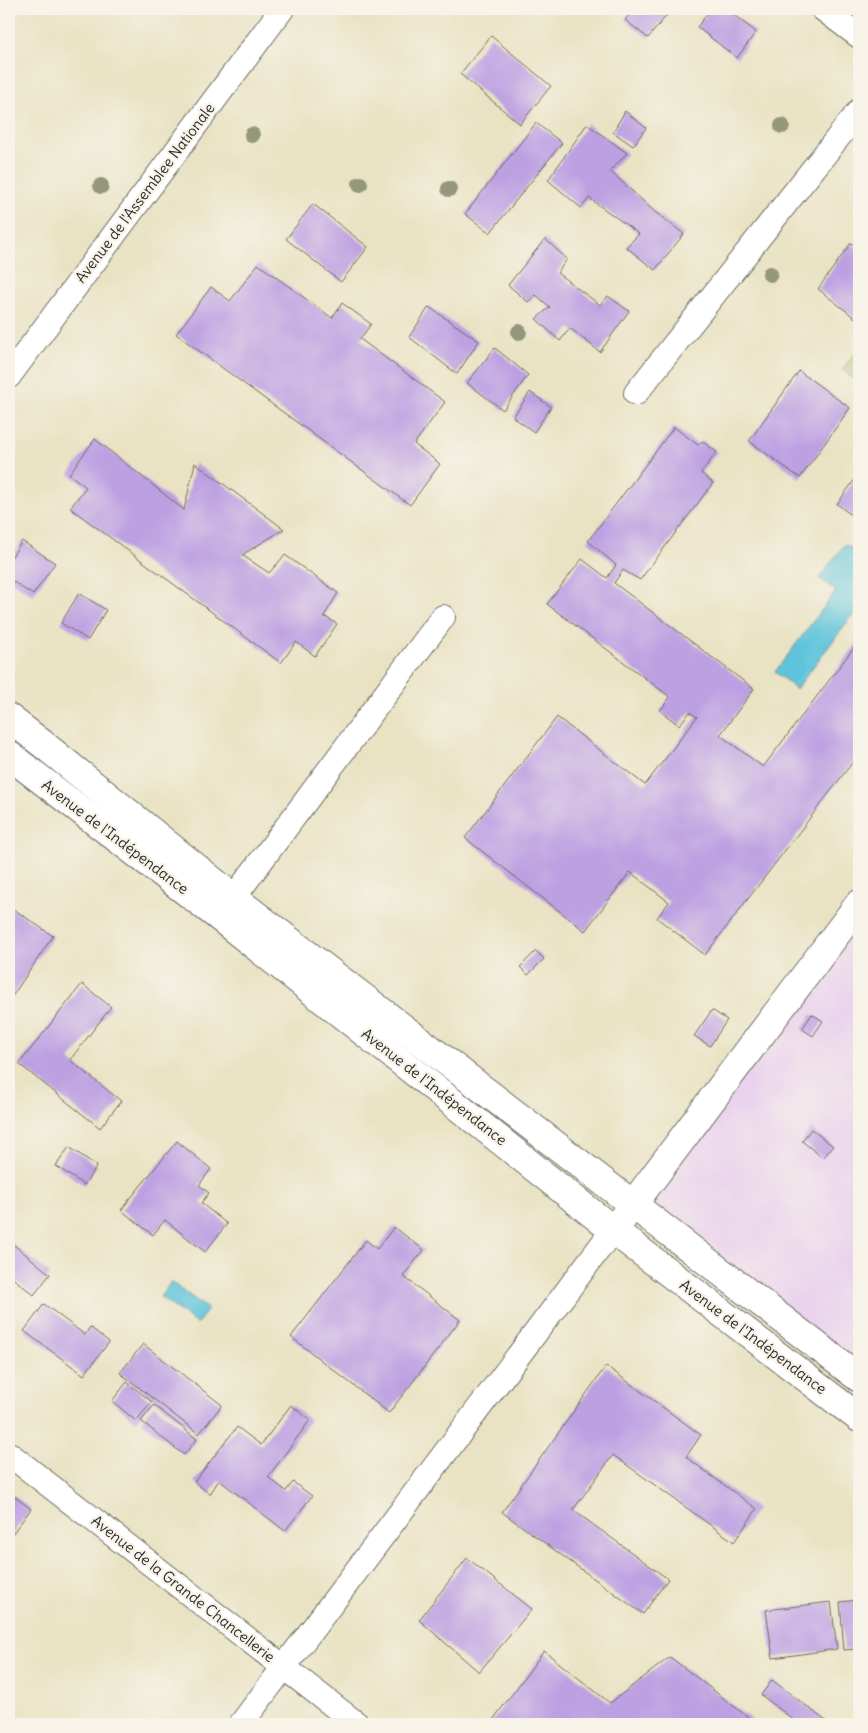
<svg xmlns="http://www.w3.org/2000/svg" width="868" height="1733" font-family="Delius,sans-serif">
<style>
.built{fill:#e9d2ed}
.green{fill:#9fc36c;stroke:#65774c}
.water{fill:#5ec4db;stroke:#447883}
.building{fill:#bda0e2}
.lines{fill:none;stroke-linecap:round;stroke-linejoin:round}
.street-casing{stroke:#6e6b61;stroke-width:26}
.primary-casing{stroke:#6e6b61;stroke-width:30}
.street{stroke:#fff;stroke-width:24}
.primary{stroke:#fff;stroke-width:28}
.tree{fill:#94977a}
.labels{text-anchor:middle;stroke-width:4.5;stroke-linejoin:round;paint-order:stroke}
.street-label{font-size:15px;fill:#2b2b2b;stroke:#f7f3e8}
</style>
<rect width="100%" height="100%" fill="#f7f3e8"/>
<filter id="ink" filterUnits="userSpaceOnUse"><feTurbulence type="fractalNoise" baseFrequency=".02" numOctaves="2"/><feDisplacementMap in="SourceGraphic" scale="10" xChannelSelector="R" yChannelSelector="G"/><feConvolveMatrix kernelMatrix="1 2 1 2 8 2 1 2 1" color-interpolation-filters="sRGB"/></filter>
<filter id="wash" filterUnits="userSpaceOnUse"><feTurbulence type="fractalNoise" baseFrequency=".0096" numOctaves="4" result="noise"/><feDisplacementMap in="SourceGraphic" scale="20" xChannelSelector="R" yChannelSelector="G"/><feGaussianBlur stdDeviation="1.12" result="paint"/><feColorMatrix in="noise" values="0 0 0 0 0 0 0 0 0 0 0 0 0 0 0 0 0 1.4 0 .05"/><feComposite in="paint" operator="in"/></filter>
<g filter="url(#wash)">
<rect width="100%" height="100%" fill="#e9e3c4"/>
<polygon class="built" points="859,904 859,1378 633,1205"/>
<polygon class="green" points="859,348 859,383 842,370"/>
<g class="water">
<polygon points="845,544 859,554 859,607 796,689 775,672 836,591 819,578"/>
<polygon points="171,1282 208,1309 197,1324 160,1297"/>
</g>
<g id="blocks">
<g class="building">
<polygon points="634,9 672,9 648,38 625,20"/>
<polygon points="711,9 726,9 756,32 737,58 697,27"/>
<polygon points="491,36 551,86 520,124 460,74"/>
<polygon points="625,111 646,128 633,146 613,132"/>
<polygon points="536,123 562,143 490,233 465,214"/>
<polygon points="587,124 627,153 610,171 655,212 684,234 655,270 626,247 639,234 589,198 581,208 548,180"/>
<polygon points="313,204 368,247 341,282 286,239"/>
<polygon points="545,239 567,259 557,273 600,305 608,296 629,311 600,352 570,328 560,341 536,319 550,307 536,295 528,302 508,285"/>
<polygon points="851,243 859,249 859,321 818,289"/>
<polygon points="258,264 332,318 342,303 371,324 360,339 445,402 414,444 440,464 410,505 176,334 211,287 230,301"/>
<polygon points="429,307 479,341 457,374 409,337"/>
<polygon points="495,348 528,375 503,410 467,383"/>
<polygon points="799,371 850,408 800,478 749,441"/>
<polygon points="530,392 551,407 534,432 513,417"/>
<polygon points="674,427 698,445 702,441 717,452 701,473 713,483 640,580 623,570 614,583 754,689 720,735 763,767 859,641 859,754 705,955 657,918 669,902 630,872 585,931 465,838 557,717 645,785 697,717 690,712 679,725 660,711 670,697 547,604 582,559 607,578 616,565 588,541"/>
<polygon points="95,439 184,510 195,463 284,529 242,555 269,573 285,555 338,593 324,616 337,624 315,656 296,642 281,663 70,508 86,487 69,474"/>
<polygon points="859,474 859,521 837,504"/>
<polygon points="22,541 55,563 33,595 9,579 9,561"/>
<polygon points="79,593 106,610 88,640 61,623"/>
<polygon points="9,906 53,936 9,1001"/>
<polygon points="536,951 544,959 528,975 520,967"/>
<polygon points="82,984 111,1007 70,1060 121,1101 100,1128 19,1064"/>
<polygon points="712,1010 727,1020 710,1046 694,1036"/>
<polygon points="812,1014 823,1021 813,1036 802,1029"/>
<polygon points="811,1129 833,1146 823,1158 802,1141"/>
<polygon points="177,1141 211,1169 199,1185 209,1193 201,1203 227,1224 205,1252 165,1220 153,1235 121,1210"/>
<polygon points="69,1147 97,1166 84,1185 56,1166"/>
<polygon points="394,1227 424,1250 403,1276 460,1320 389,1413 291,1337 366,1240 377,1249"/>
<polygon points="9,1241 50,1274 34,1295 9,1275"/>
<polygon points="44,1304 85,1335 90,1327 109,1342 84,1375 24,1331"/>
<polygon points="143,1344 222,1405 199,1434 120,1373"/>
<polygon points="606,1366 701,1435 686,1457 757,1509 734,1542 613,1455 573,1510 668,1579 643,1614 502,1512"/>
<polygon points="127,1382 152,1402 136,1421 112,1401"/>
<polygon points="154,1405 197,1439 184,1455 141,1421"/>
<polygon points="291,1405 310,1420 268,1477 286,1491 293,1482 312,1496 285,1531 219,1480 210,1494 194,1482 237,1427 261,1445"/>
<polygon points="9,1492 31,1509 9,1538"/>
<polygon points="467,1558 532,1609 479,1672 419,1620"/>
<polygon points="859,1600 859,1649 844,1650 840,1602"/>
<polygon points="831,1602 837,1649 773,1658 766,1610"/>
<polygon points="544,1651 610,1703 670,1657 757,1724 490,1724"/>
<polygon points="772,1680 830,1724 799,1724 761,1695"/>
</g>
</g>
</g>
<g filter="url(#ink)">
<use href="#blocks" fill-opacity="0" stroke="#6e6b61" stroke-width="1"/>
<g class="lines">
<g class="street-casing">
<g id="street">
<polyline points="823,9 859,36"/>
<polyline points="9,376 282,9"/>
<polyline points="636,393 859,111"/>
<polyline points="223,912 443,617"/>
<polyline points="9,1454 357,1724"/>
<polyline points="241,1724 613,1230"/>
</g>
</g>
<g class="primary-casing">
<g id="primary">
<polyline points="9,718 44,745 235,899 859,1378"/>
<polyline points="9,755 219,917 613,1230 859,1418"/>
<polyline points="622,1219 859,904"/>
</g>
</g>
<use href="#street" class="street"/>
<use href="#primary" class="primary"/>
</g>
<g class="tree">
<circle cx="782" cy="126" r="8"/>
<circle cx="252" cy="135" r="8"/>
<circle cx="360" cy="184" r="8"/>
<circle cx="101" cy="186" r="8"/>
<circle cx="449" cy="189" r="8"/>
<circle cx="770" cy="274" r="8"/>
<circle cx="519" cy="332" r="8"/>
</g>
</g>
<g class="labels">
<g class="street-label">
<text transform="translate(145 193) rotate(-53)" y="5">Avenue de l'Assemblee Nationale</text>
<text transform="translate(115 837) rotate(37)" y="5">Avenue de l'Indépendance</text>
<text transform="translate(434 1087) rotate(38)" y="5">Avenue de l'Indépendance</text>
<text transform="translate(753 1337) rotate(37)" y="5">Avenue de l'Indépendance</text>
<text transform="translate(183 1589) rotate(38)" y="5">Avenue de la Grande Chancellerie</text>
</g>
</g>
<rect width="868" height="1733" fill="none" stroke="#f7f3e8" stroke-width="30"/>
</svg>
